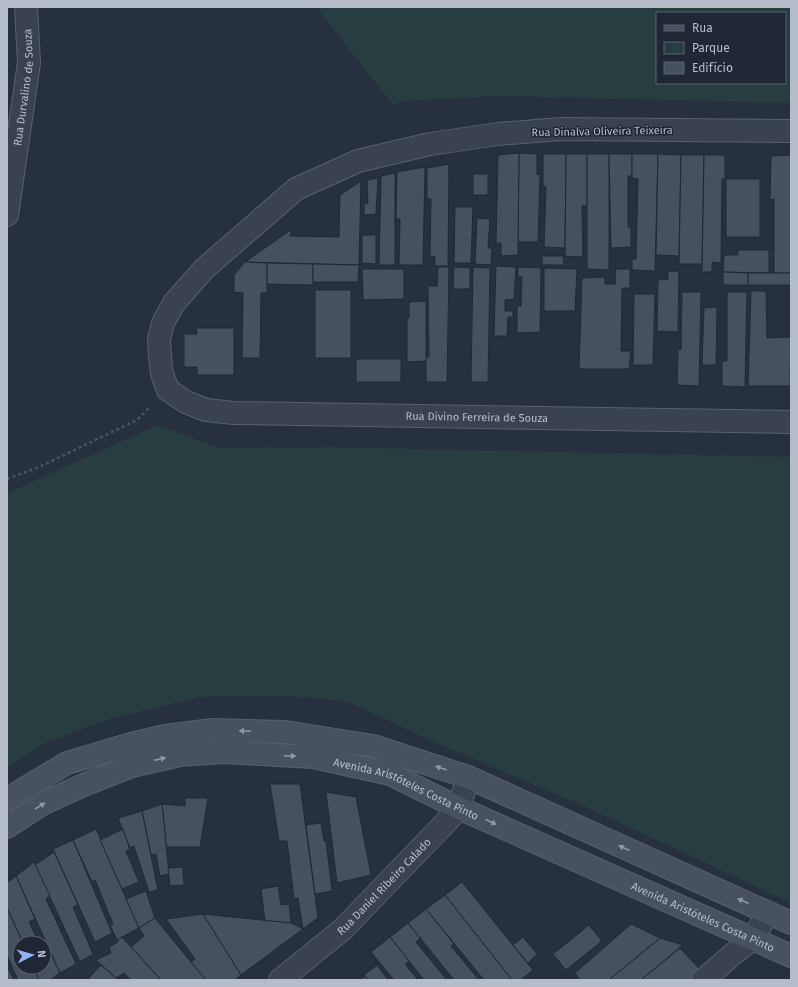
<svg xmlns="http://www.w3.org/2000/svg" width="798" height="987" font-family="'Fira Sans',sans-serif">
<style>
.green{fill:#283d40;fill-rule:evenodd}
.building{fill:#455061;stroke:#212936}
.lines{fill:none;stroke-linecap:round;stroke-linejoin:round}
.street-casing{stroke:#58606d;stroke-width:24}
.secondary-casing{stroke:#58606d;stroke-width:24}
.path{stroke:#46595d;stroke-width:2.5;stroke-dasharray:3 3;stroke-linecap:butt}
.street{stroke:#3a424f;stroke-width:22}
.secondary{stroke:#485162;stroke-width:22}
.oneway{fill:#9097a6}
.labels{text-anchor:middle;stroke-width:3;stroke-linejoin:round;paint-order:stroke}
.street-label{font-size:11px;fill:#b6bdca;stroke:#1f2734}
</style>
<rect width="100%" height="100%" fill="#26303f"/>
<g class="green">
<path d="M316,7H791V103L497,96L404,101L393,105ZM657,13H785V83H657Z"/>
<polygon points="158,425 219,448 331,447 791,457 791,903 590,809 434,742 346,701 285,696 201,697 109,719 45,743 7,768 7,493"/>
</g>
<g class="building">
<polygon points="519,153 537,154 537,175 540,174 538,242 518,242"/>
<polygon points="519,153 518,255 501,256 501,243 496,243 498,155"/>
<polygon points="543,154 566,154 565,248 544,247 546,187 543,186"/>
<polygon points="566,154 587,154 587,206 582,206 583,257 565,256"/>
<polygon points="587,154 609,154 609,270 587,269"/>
<polygon points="609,154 632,154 632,176 628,176 628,227 631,227 631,247 611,248"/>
<polygon points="632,154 658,154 655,271 632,270 632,259 636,259 638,179 632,178"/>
<polygon points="658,154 681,155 679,256 656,255"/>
<polygon points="681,155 704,155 702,264 679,264"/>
<polygon points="704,155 725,155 725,179 722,179 721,263 712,262 712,272 702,272"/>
<polygon points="791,155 791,273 774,273 774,199 770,200 771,156"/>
<polygon points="449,164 448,266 435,266 435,257 430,256 431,199 427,199 427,168"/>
<polygon points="425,167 423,265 399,265 400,219 396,219 397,172"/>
<polygon points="395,173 395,265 379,265 381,176"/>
<rect x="473" y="174" width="15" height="21"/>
<polygon points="378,178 376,214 364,215 364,204 368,203 367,180"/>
<rect x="726" y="179" width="34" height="58"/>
<polygon points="361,181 359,265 245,262 292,229 290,236 339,237 340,195"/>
<polygon points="455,207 473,207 471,263 454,263"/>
<polygon points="477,218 490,219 488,248 492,248 491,265 475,264"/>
<polygon points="362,235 376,235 376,264 362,263"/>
<polygon points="738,250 769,250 769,273 723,272 724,255 738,255"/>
<polygon points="542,256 563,256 564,265 542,265"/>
<polygon points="245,262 267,263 267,293 261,293 260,358 242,358 243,293 234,292 234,275"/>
<polygon points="267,263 313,264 313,285 267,284"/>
<polygon points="313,264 359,265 358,282 313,282"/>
<polygon points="496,266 516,267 514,299 505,300 505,311 513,311 513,317 508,317 507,336 494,336"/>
<polygon points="438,267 449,267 447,382 426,382 426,357 429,357 428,286 437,286"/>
<polygon points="454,267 470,268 470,289 453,289"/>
<polygon points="473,267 490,268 488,382 471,382"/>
<polygon points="518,267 541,268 540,332 517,333 517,306 521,306 522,277 518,277"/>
<polygon points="544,268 577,269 575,311 544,311"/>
<polygon points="362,269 404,269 404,299 363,300"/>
<polygon points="616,269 630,269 630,288 622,288 621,351 631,351 629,369 579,369 582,278 605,277 605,284 615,284"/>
<polygon points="668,271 679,271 678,332 657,331 658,280 668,279"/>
<polygon points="723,272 748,273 748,285 723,285"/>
<rect x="748" y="273" width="43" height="12"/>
<rect x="315" y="290" width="36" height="68"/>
<polygon points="751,291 766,291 767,338 791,337 790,386 748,386"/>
<polygon points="682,292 701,292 699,386 677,385 678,350 681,349"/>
<polygon points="727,292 747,292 745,387 722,386 722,361 727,361"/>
<polygon points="634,294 655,294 653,365 633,365"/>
<polygon points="426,301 426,361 407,362 407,318 409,318 409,302"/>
<polygon points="717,307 716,365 702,365 704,308"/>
<polygon points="196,328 234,328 234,375 197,375 197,367 184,367 184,334 197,334"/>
<rect x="356" y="359" width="45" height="23"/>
<polygon points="270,784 300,784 318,918 303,929 298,898 294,899 287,841 279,841"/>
<polygon points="326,792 356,797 371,875 337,883"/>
<polygon points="185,798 208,798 200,847 166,847 162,804 185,806"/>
<polygon points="162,804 169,874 160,876 156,854 151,855 142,811"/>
<polygon points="142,811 158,890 149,892 134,846 130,848 118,818"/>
<polygon points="321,823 324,841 326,841 332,891 315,894 306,825"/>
<polygon points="96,829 139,928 117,940 110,925 113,924 95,880 92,882 73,840"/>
<polygon points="123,829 130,850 126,851 139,882 122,889 100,840"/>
<polygon points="73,840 112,933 95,942 53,849"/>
<polygon points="54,852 78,905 73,907 93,954 80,962 35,865"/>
<polygon points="34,862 50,896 46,899 76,964 60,973 16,876"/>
<polygon points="183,867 184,885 170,886 168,868"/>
<polygon points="16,876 35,919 29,922 39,943 23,943 7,908 7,883"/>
<polygon points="462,882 533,970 521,980 512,980 445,895"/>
<polygon points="278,886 281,905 289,904 291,923 265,921 261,889"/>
<polygon points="146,891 155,918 139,928 126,899"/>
<polygon points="445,895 512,980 484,980 426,909"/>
<polygon points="7,908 23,943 20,943 20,967 33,967 39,980 18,980 7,955"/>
<polygon points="426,909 454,944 451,946 479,980 454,980 408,923"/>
<polygon points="203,914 241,975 235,980 206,980 191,962 195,959 166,919"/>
<polygon points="203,914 291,923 303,929 241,975"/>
<polygon points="155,918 191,962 206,980 161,980 131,947 144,936 139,928"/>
<polygon points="408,923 420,938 416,942 447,980 424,980 390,937"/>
<polygon points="631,924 660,938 609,980 580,980 575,973"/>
<polygon points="589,925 602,941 566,970 553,954"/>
<polygon points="122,937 131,947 161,980 131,980 124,973 116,978 96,960 111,953 109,947 118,942 117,940"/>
<polygon points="390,937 409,961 405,964 418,980 394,980 371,952"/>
<polygon points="523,937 537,954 528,963 513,945"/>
<polygon points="660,938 683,945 641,980 609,980"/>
<polygon points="680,948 706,976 701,980 641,980"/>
<polygon points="50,952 60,973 50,980 39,980 33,967 44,967 44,954"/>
<polygon points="101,965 107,970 118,980 87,980"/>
<polygon points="377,965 388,980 368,980 365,976 364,975"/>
<polygon points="7,966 14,980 7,980"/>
<polygon points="365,976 368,980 360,980"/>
</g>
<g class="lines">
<g class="street-casing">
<g id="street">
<path id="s1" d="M791,131L561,129L498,134L430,144L358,161L296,189L204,269L174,303L163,323L159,339L160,356L162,374L168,390L186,402L206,410L234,413L791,422"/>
<path id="s2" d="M7,215L29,63L26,7"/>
<path id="s3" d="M280,980L343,929L449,819L459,808L468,777"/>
<polyline points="703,980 733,954 753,939 768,912"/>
</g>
</g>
<g class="secondary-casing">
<g id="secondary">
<polyline points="7,799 67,763 131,744 165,736 213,730 285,732 373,746 468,777 791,923"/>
<path id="s4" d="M7,827L44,803L86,784L132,766L180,755L223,752L313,757L390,774L459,808L791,956"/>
</g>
</g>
<polyline class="path" points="7,479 39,467 137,420 149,408"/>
<use href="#street" class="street"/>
<use href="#secondary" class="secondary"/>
</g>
<defs><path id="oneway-solid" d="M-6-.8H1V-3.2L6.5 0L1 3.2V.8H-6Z"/></defs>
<g class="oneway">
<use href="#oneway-solid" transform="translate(245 731) rotate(-178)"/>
<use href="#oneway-solid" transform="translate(290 756) rotate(3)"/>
<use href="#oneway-solid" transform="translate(160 759) rotate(-13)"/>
<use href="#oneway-solid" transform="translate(441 768) rotate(-162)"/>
<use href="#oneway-solid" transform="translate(40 806) rotate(-32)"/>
<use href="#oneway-solid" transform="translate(491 822) rotate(24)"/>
<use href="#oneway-solid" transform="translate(624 848) rotate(-156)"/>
<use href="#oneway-solid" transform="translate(743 901) rotate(-156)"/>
</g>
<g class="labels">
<g class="street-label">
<text dy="4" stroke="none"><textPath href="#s2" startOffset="129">Rua Durvalino de Souza</textPath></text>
<text transform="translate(602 131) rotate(-1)" y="4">Rua Dinalva Oliveira Teixeira</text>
<text dy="4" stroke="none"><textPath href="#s1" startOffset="1077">Rua Divino Ferreira de Souza</textPath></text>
<text dy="4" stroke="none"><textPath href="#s4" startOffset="421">Avenida Aristóteles Costa Pinto</textPath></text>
<text dy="4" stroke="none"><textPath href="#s3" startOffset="140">Rua Daniel Ribeiro Calado</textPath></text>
<text dy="4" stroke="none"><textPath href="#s4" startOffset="745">Avenida Aristóteles Costa Pinto</textPath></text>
</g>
</g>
<rect width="798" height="987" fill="none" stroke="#b6bdca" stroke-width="16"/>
<rect x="656" y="12" width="130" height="72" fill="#1f2734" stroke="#5b6370"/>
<rect x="664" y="25" width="20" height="6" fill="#485162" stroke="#5b6370"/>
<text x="692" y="32" font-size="12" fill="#b6bdca">Rua</text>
<rect x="664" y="42" width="20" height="12" fill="#283d40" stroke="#5b6370"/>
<text x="692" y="52" font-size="12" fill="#b6bdca">Parque</text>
<rect x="664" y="62" width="20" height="12" fill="#455061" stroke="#5b6370"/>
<text x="692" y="72" font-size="12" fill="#b6bdca">Edifício</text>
<g transform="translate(32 955) rotate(84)"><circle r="19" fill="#1f2734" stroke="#5b6370"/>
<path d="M0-3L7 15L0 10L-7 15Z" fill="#90b3f5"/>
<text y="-6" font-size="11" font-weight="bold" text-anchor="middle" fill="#b6bdca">N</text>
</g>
</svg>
